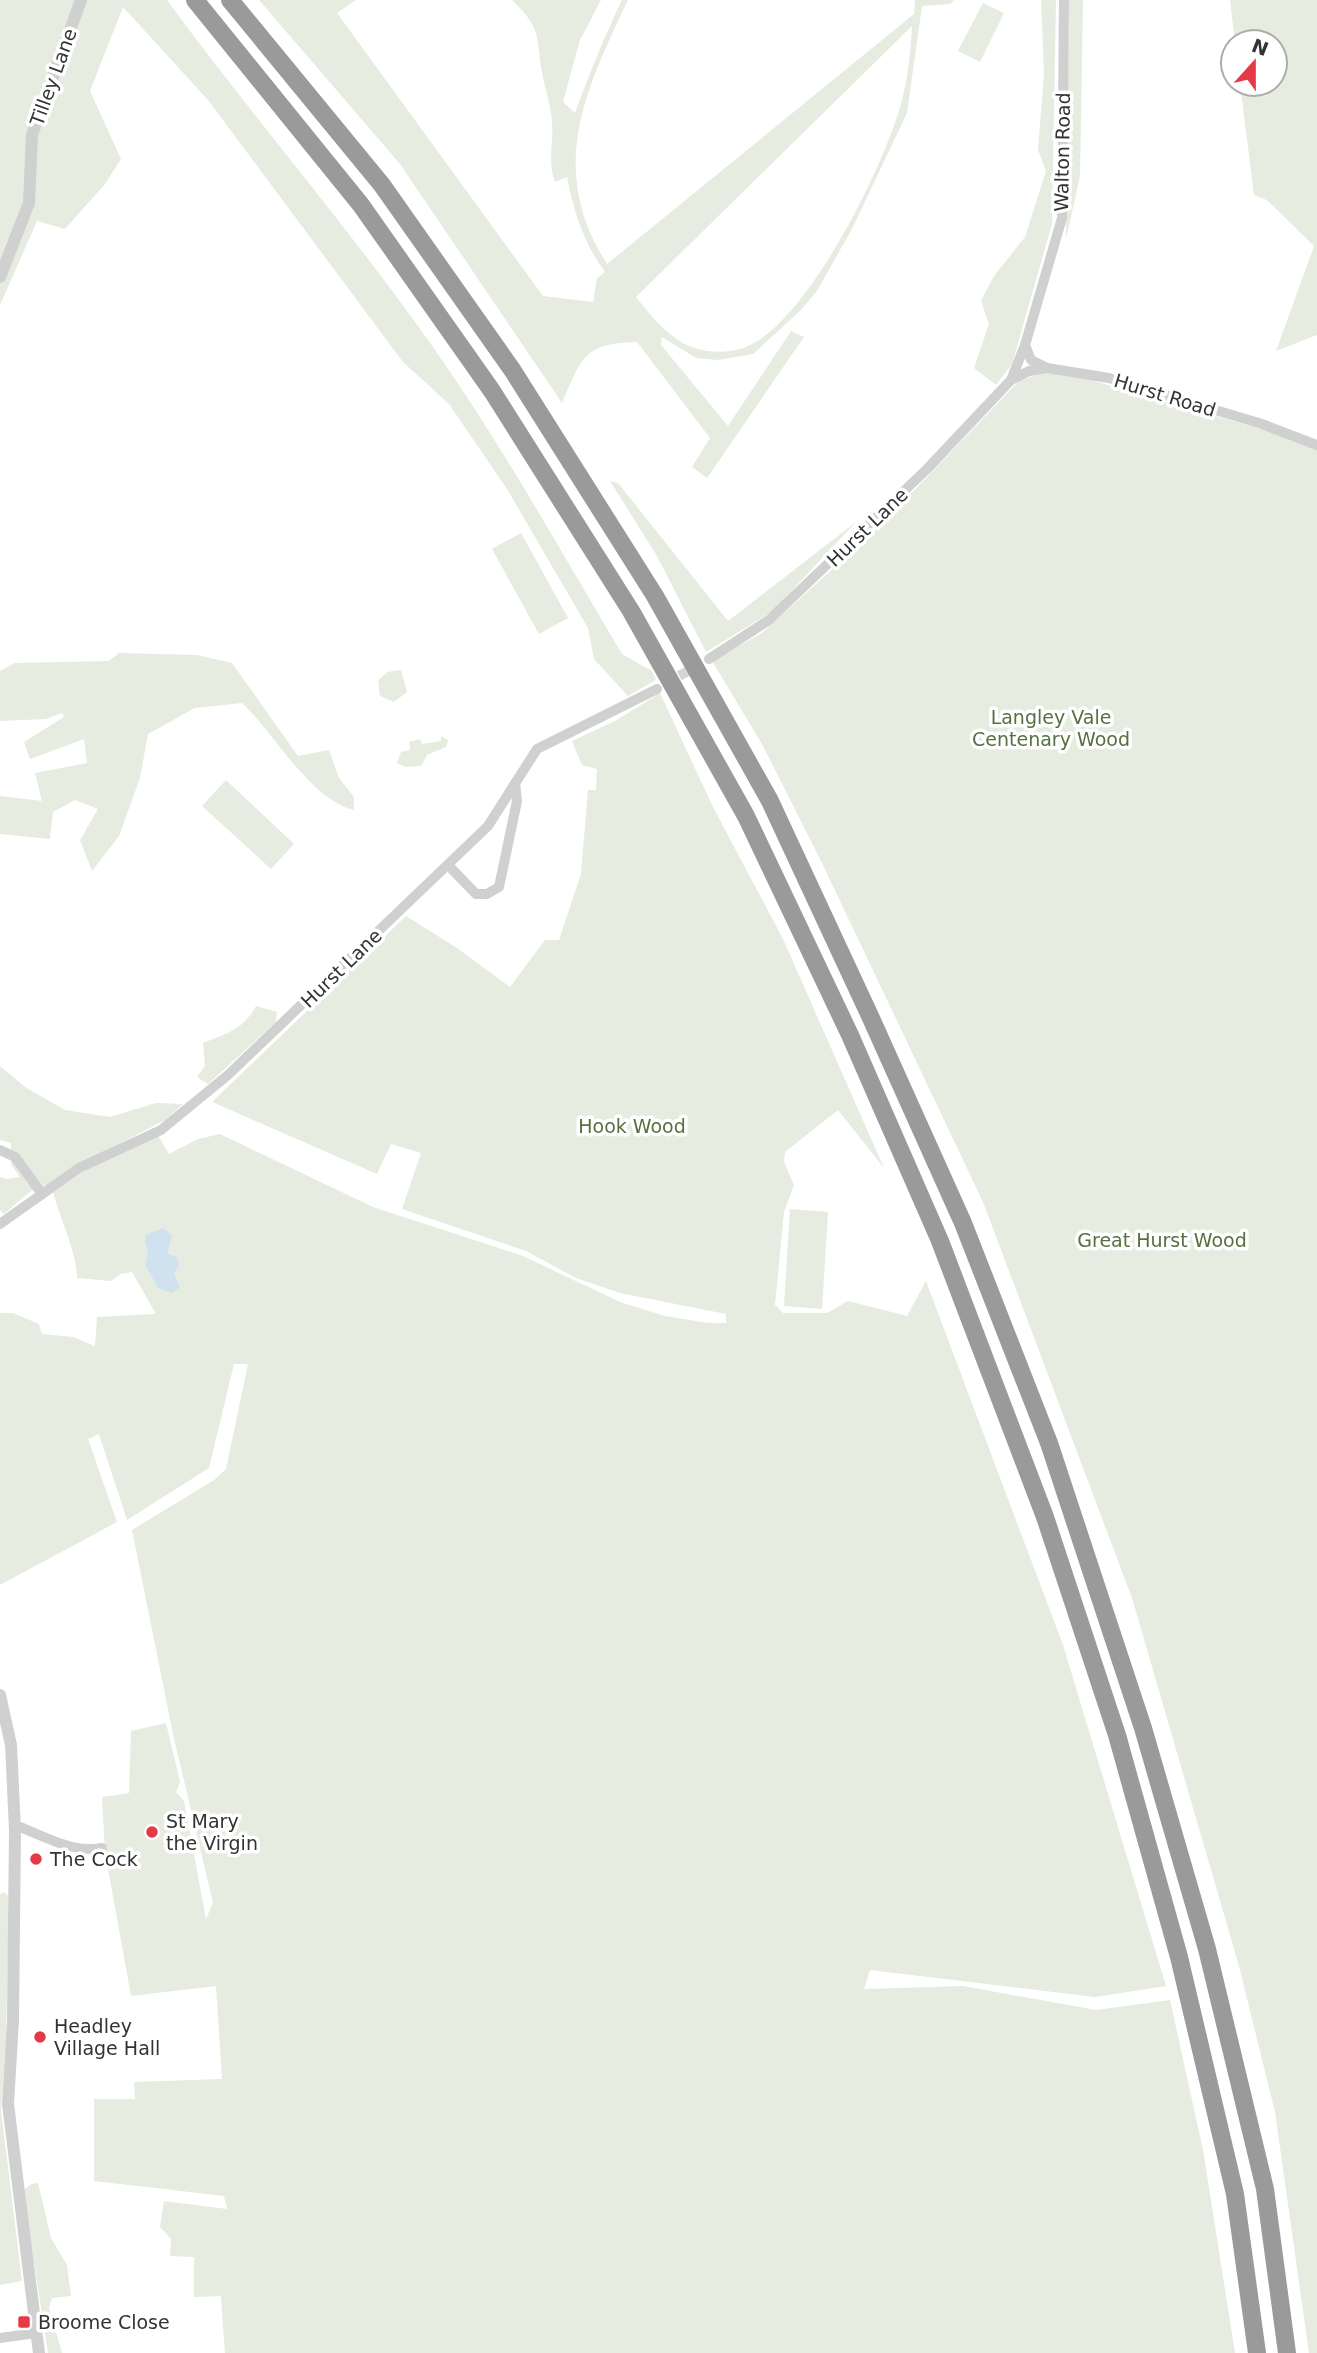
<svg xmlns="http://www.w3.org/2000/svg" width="1317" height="2353" font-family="'DejaVu Sans',sans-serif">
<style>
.green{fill:#e6ecdf;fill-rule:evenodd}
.water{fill:#cfe2ee}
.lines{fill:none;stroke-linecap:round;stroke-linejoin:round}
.minor-tunnel{stroke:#d6d6d6;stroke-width:10;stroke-dasharray:10 5;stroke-linecap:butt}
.minor{stroke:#d0d0d0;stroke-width:10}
.tertiary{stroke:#d0d0d0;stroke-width:12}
.motorway{stroke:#9a9a9a;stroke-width:18}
.poi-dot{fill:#e63946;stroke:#fff;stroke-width:2.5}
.labels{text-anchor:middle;stroke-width:7;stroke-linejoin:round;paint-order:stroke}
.street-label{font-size:19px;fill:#333;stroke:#fff}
.park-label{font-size:19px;fill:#56703f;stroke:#fff}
.poi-label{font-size:19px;fill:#333;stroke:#fff;text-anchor:start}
</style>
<rect width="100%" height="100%" fill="#fff"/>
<g class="green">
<path d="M0,0H167C251,115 345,223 428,340C499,440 559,548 622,654L652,671L656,680L628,696L594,659L588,628L507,489L449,404L403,362L208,100L123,7L90,91L121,159L105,184L65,229L37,221L0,305Z"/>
<path d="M259,0H356L337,13L543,296L593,302L597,278L605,272C584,244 574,212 567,177L555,182C547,158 554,145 552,122C551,106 545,89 542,73C536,36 542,29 512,0H601L580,40L563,102L575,113C589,75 604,37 622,0H628C584,93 547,169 607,264L914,14L915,0H954L950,4L922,6L907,113L853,227L817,291L801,310L753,354L718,360L696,358L662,337L661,345L728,426L791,331L804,337L707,478L692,467L710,438L637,342C583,343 582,358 562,403L400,164ZM912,26C911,49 908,77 902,100C886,163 811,314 752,344C736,353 712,354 695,348C671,341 650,315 636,297Z"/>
<polygon points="1041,0 1056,0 1052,224 1012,364 996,385 974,368 989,324 981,301 994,276 1025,237 1046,171 1038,150 1044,74"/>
<polygon points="1069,0 1083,0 1080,176 1066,239"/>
<polygon points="1230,0 1317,0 1317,335 1276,351 1314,246 1267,200 1254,195 1240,84 1275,84 1275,42 1235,42"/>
<polygon points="983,3 1004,13 980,62 958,51"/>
<polygon points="1044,372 1077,376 1271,432 1317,449 1317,2353 1309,2353 1275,2112 1239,1966 1132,1598 983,1202 822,863 762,744 712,661 762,633 883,523 1019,381"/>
<polygon points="610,481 618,483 728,621 856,522 773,611 706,652 657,556"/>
<polygon points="521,533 568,618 539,634 492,549"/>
<path d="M119,653L197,655L232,663L298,756L329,750L339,778L354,797V810C311,800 274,733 242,703L195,708L148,734L140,778L119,836L92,871L80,840L98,809L75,800L53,812L50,839L0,834V796L42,801L35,773L87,763L84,739L30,759L24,742L64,717L62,713L46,719L0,721V671L15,663L109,661Z"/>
<polygon points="401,670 407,692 394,702 380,696 378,681 387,672"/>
<path d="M660,693L712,805L783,939L884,1168L838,1110L785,1152L784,1162L794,1185L784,1212L775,1305L783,1313H827L848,1301L907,1316L926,1281L1063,1645L1166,1986L1095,1997L870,1970L864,1989L963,1986L1096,2010L1170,2000L1203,2150L1235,2353H225L221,2296L194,2297V2257L170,2256L171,2239L160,2227L164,2201L227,2209L224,2196L94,2181V2099H135L134,2082L222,2079L216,1986L131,1996L105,1852L102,1797L129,1793L131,1731L166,1723L180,1782L176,1792L184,1801L206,1919L213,1903L173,1734L132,1530L214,1480L226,1469L248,1364H234L209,1468L127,1520L99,1434L88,1439L117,1522L0,1585V1313H13L39,1324L42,1334L73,1337L95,1346L97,1317L156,1314L132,1272L121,1274L111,1281L77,1278C77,1253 60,1218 53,1192L85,1170L158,1135L169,1154L198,1139L220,1134L373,1207L523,1256L620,1302L665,1316L708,1323H726V1314L620,1293L576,1278L526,1251L402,1209L421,1153L391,1144L377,1174L212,1102L406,916L457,948L510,987L545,940H559L581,874L588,790H596L597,769L582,765L572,741L617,720ZM167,1246L174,1274L158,1288L145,1265L148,1250Z"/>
<polygon points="441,736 448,740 446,747 427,755 421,766 405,767 397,763 401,752 410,750 409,742 420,739 422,744 441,741"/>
<polygon points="226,780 294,844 271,869 202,806"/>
<path d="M256,1006L277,1012L276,1022L208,1084L197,1077L205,1066L203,1043C226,1034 244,1029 256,1006Z"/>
<polygon points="0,1066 25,1087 65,1110 110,1117 156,1103 183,1104 165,1120 72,1168 52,1183 31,1191 4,1214 0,1210 0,1177 7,1179 20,1177 11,1164 11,1143 0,1140"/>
<polygon points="790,1209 828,1212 822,1309 784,1306"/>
<polygon points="4,1892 8,1896 9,1915 6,2037 1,2110 22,2281 0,2285 0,1894"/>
<polygon points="38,2183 51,2238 67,2265 71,2296 52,2298 49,2307 62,2353 48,2353 23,2191 31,2184"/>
</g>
<polygon class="water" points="163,1228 172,1235 168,1253 177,1258 179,1265 174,1274 180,1287 172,1293 158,1288 145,1265 148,1250 145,1243 146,1235"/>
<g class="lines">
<polyline class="minor-tunnel" points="666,683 699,665"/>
<g class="minor">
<polyline points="1025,345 1031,360 1047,368"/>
<polyline points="1011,380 1025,345 1062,218 1064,0"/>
<polyline points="709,659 769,620 927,469 1011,380 1029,371 1047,368 1109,378 1262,424 1317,445"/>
<polyline points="449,866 476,894 487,894 499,887 517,801 515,783"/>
<polyline points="0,1150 15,1157 42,1194"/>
<polyline points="0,1224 79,1168 161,1130 228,1075 488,826 537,749 657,689"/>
<path d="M15,1825C42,1835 73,1854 102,1848"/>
<polyline points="0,2338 36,2333"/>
</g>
<g class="tertiary">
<polyline points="0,277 29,203 32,135 81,0"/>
<polyline points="0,1695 11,1745 15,1830 13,2020 8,2104 39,2353"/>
</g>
<g class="motorway">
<polyline points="195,0 361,205 492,391 631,611 746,816 850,1035 940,1241 1045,1517 1117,1735 1179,1957 1235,2194 1257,2353"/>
<polyline points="230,0 382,185 513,371 655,596 770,801 870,1016 963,1223 1049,1443 1143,1728 1207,1949 1265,2189 1287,2353"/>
</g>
</g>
<g class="poi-dot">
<circle cx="152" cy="1832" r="7"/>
<circle cx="36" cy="1859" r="7"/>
<circle cx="40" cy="2037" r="7"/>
<rect x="17" y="2315" width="14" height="14" rx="3.5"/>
</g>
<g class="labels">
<g class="street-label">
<text transform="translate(53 77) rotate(-70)" y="7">Tilley Lane</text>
<text transform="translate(1062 152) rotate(-89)" y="7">Walton Road</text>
<text transform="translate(1165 395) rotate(17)" y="7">Hurst Road</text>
<text transform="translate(867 527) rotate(-44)" y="7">Hurst Lane</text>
<text transform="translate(341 968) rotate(-44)" y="7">Hurst Lane</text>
</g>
<g class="park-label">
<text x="1051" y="724">Langley Vale<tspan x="1051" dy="22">Centenary Wood</tspan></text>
<text x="632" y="1133">Hook Wood</text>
<text x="1162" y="1247">Great Hurst Wood</text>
</g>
<g class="poi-label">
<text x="166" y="1828">St Mary<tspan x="166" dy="22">the Virgin</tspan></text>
<text x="50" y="1866">The Cock</text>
<text x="54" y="2033">Headley<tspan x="54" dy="22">Village Hall</tspan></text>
<text x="38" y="2329">Broome Close</text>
</g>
</g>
<g transform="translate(1254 63) rotate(21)"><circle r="33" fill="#ffffff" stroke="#adadad" stroke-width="2"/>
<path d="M0-5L12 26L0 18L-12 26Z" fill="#e63946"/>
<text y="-10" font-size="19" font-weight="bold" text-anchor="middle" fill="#333333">N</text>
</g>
</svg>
